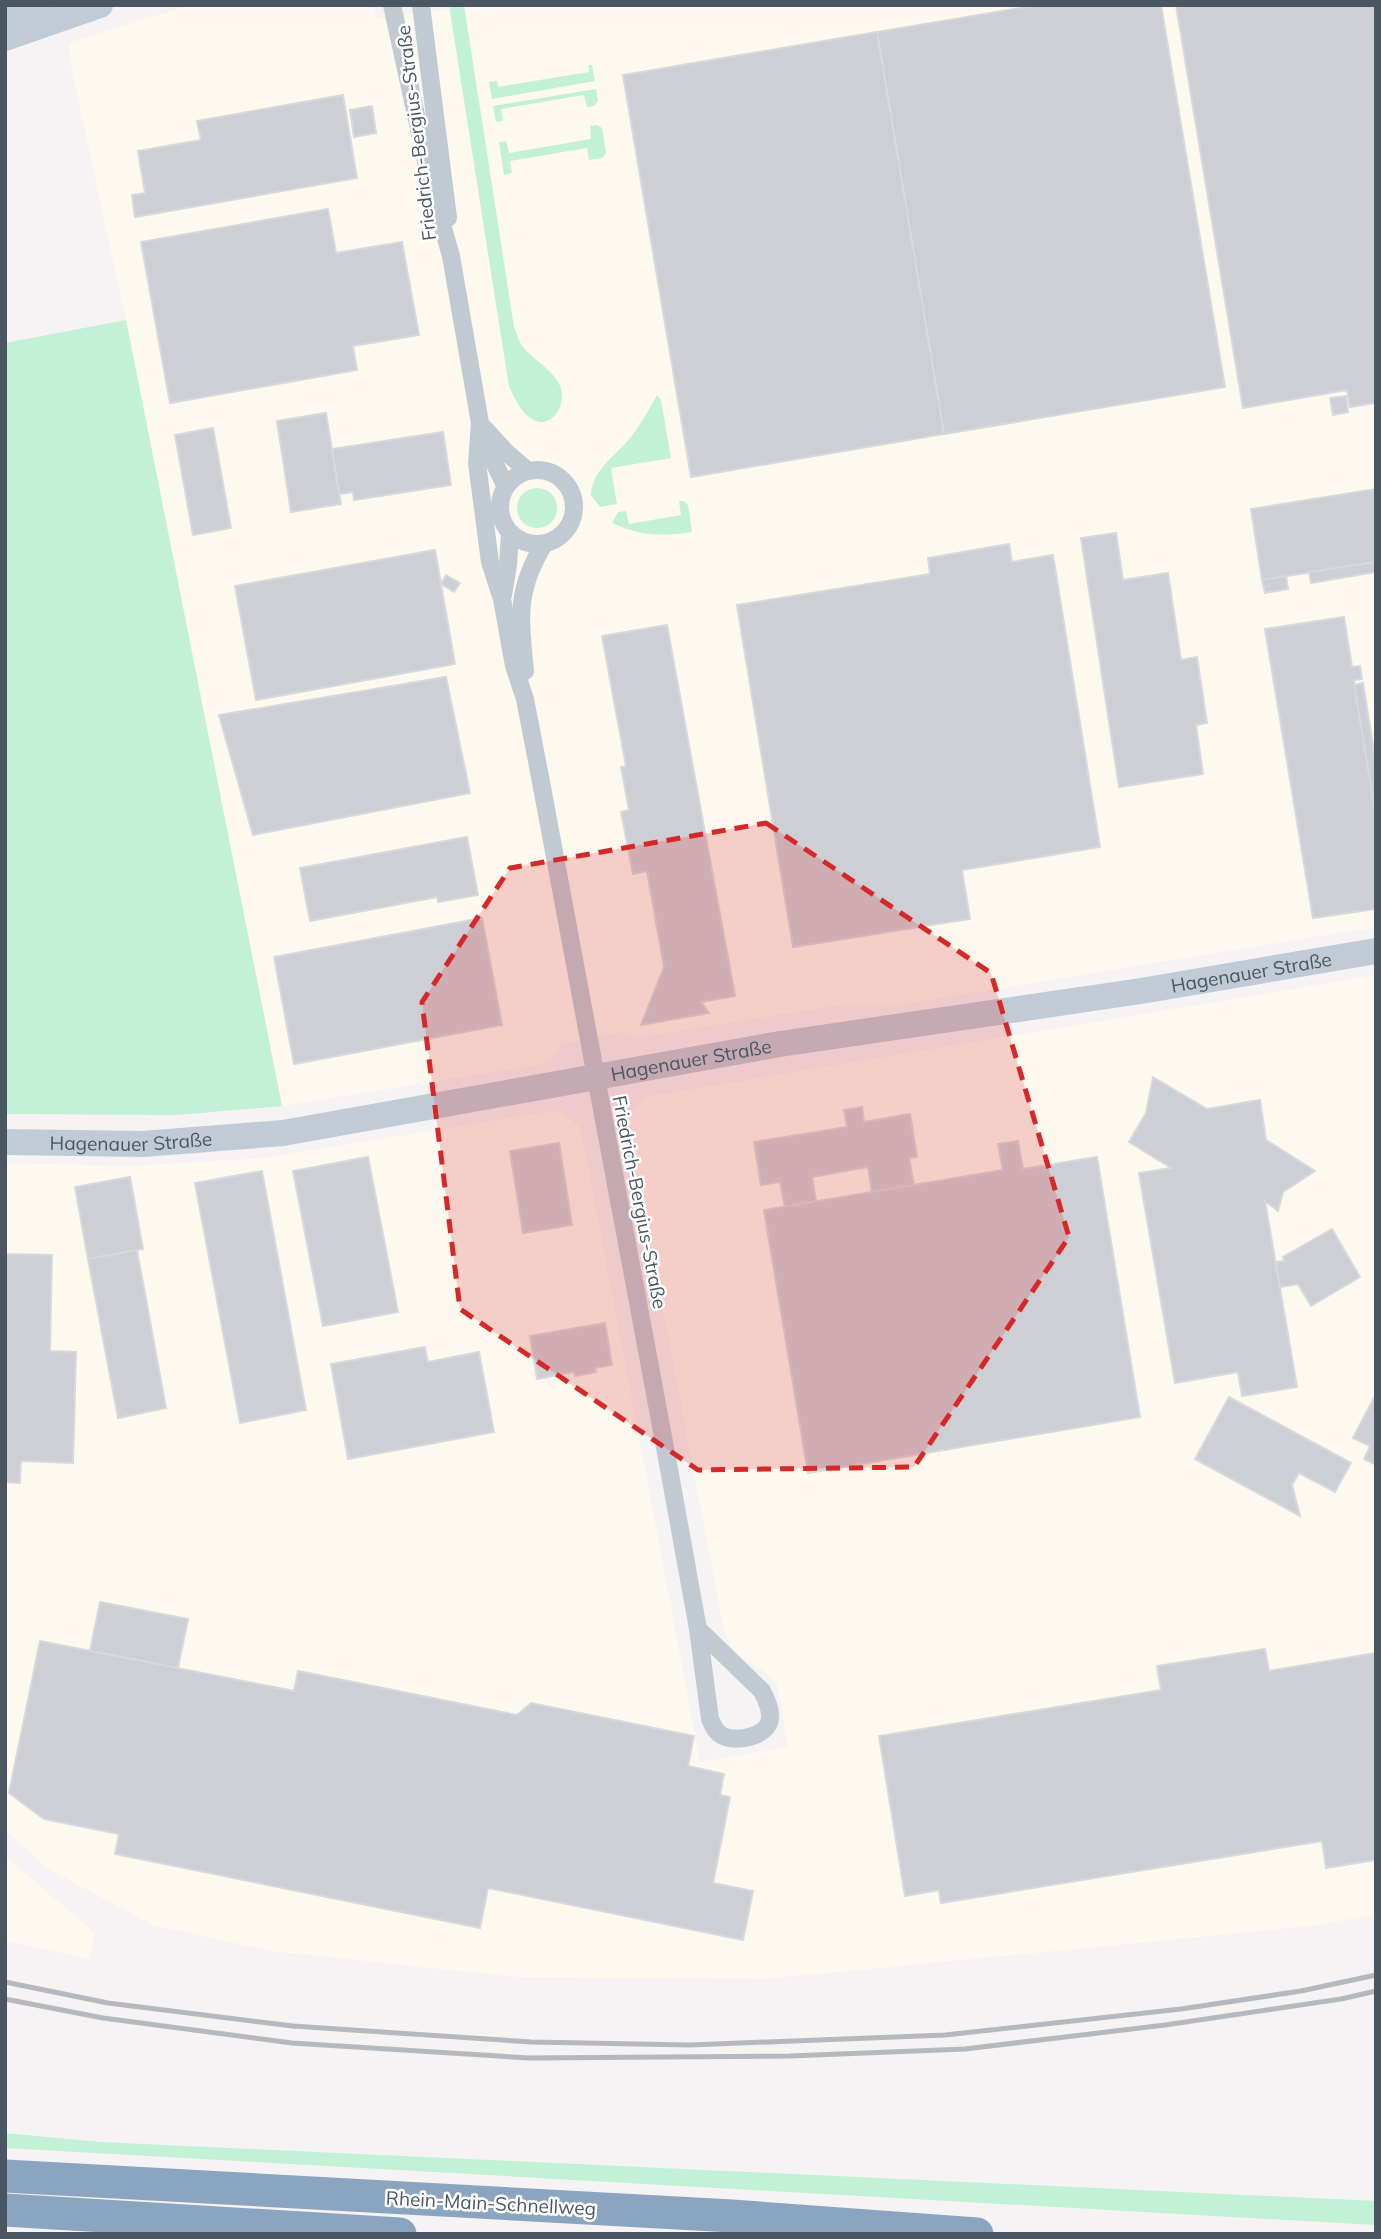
<svg xmlns="http://www.w3.org/2000/svg" width="1381" height="2239" font-family="Mulish,sans-serif">
<style>
.commercial{fill:#fdf9ef}
.green{fill:#c3f1d5}
.building{fill:#cdcfd5;stroke:#d7d9de;stroke-width:2}
.lines{fill:none;stroke-linecap:round;stroke-linejoin:round}
.street{stroke:#c1cad2;stroke-width:18}
.secondary{stroke:#c1cbd6;stroke-width:26}
.highway{stroke:#8ba5c1;stroke-width:33}
.rail{stroke:#b5b8bd;stroke-width:5}
.marked{fill:#d62828;fill-opacity:0.2;stroke:#d62828;stroke-width:5;stroke-dasharray:14 9;stroke-linejoin:round}
.labels{text-anchor:middle;stroke-width:5;stroke-linejoin:round;paint-order:stroke}
.street-label{font-size:19px;fill:#4a5661;stroke:#fff}
</style>
<rect width="100%" height="100%" fill="#f5f3f3"/>
<g class="commercial">
<polygon points="190,5 372,5 377,19 463,7 464,5 1376,5 1376,927 897,1005 846,1004 639,1037 624,1032 562,1043 551,1061 543,1064 282,1106 126,320 70,61 69,43"/>
<polygon points="1376,975 1376,1914 1312,1926 765,1979 517,1977 271,1951 153,1925 47,1868 5,1830 5,1163 130,1166 264,1158 547,1112 561,1113 570,1118 579,1127 583,1140 700,1762 788,1747 777,1684 765,1672 736,1653 725,1635 629,1130 631,1113 637,1103 646,1097"/>
<polygon points="5,1856 95,1933 90,1959 5,1941"/>
</g>
<g class="green">
<path d="M449,5H464L514,327C517,334 519,342 523,347C534,361 554,370 560,386C568,405 551,432 530,418C520,411 515,398 509,387Z"/>
<polygon points="588,65 592,65 595,81 492,99 489,82 497,81 498,87 589,72"/>
<polygon points="596,89 598,101 594,106 587,107 584,95 501,109 503,121 496,122 493,106"/>
<polygon points="597,125 602,128 606,153 602,158 589,160 587,148 510,161 512,173 504,175 499,142 506,141 509,153 591,139 590,126"/>
<polygon points="126,320 282,1106 177,1115 5,1114 5,343"/>
<path d="M657,395L661,400L671,458L611,468L617,504L600,507L591,495C592,470 616,455 631,437C641,424 649,410 657,395Z"/>
<circle cx="537" cy="508" r="20"/>
<path d="M679,501H684L688,505L692,532C660,537 642,536 612,523L618,512L626,511L629,524L681,515Z"/>
<polygon points="5,2133 101,2142 1376,2201 1376,2225 5,2148"/>
</g>
<g class="building">
<polygon points="1038,5 1161,5 1225,387 944,434 877,32"/>
<polygon points="1176,5 1376,5 1376,403 1350,407 1347,390 1243,408"/>
<polygon points="877,32 944,434 691,477 623,75"/>
<polygon points="343,95 357,178 135,217 132,195 145,193 138,151 201,140 197,121"/>
<polygon points="372,106 376,133 354,137 350,110"/>
<polygon points="328,209 336,253 402,242 419,335 353,346 357,370 170,403 141,242"/>
<polygon points="1346,396 1348,412 1333,415 1330,398"/>
<polygon points="326,413 341,504 291,512 277,421"/>
<polygon points="213,428 231,528 193,535 175,435"/>
<polygon points="443,432 451,485 354,500 353,492 339,494 332,449"/>
<polygon points="1376,489 1376,562 1262,580 1251,509"/>
<polygon points="1116,533 1123,580 1168,573 1181,660 1197,657 1207,723 1196,725 1203,774 1119,787 1081,538"/>
<polygon points="1009,544 1012,562 1053,555 1100,847 962,870 970,919 793,947 737,605 930,574 928,558"/>
<polygon points="435,550 455,664 256,700 235,586"/>
<polygon points="1376,562 1376,572 1311,583 1309,572"/>
<polygon points="446,575 460,583 454,592 441,584"/>
<polygon points="1286,576 1288,589 1265,593 1262,580"/>
<polygon points="1344,617 1352,667 1360,666 1362,679 1354,680 1376,816 1376,909 1313,918 1265,629"/>
<polygon points="667,625 735,996 701,1002 709,1013 641,1025 664,967 647,871 633,874 621,812 629,810 621,767 626,766 602,636"/>
<polygon points="446,677 470,793 253,835 219,715"/>
<polygon points="1363,683 1376,764 1376,816 1354,685"/>
<polygon points="467,837 478,895 438,902 437,897 310,921 300,868"/>
<polygon points="482,918 502,1025 294,1064 274,957"/>
<polygon points="1153,1077 1207,1109 1260,1100 1266,1140 1315,1171 1283,1192 1278,1211 1265,1201 1297,1387 1242,1396 1238,1372 1175,1383 1139,1173 1171,1168 1129,1142 1146,1113"/>
<polygon points="862,1107 864,1122 910,1114 917,1157 909,1158 914,1185 872,1192 868,1167 812,1177 816,1201 785,1207 780,1182 761,1185 754,1142 847,1127 844,1110"/>
<polygon points="1018,1141 1023,1169 1097,1157 1140,1417 808,1473 764,1210 1003,1170 998,1144"/>
<polygon points="559,1143 572,1225 523,1233 510,1151"/>
<polygon points="368,1157 398,1312 323,1326 293,1171"/>
<polygon points="262,1171 306,1410 240,1423 195,1183"/>
<polygon points="130,1177 143,1249 88,1259 75,1187"/>
<polygon points="1332,1229 1360,1277 1311,1306 1298,1284 1280,1287 1276,1262 1285,1261 1283,1257"/>
<polygon points="137,1250 166,1408 118,1418 88,1259"/>
<polygon points="5,1254 52,1255 50,1351 76,1352 73,1463 21,1461 20,1483 5,1482"/>
<polygon points="605,1323 612,1365 595,1368 596,1372 575,1376 574,1372 537,1379 530,1336"/>
<polygon points="425,1347 428,1362 479,1352 494,1432 348,1459 331,1364"/>
<polygon points="1376,1394 1376,1465 1364,1459 1370,1446 1353,1438"/>
<polygon points="1229,1397 1351,1463 1335,1492 1299,1473 1292,1485 1300,1516 1195,1459"/>
<polygon points="100,1602 188,1619 178,1668 90,1651"/>
<polygon points="40,1641 294,1691 298,1671 517,1715 531,1703 694,1736 688,1766 724,1774 720,1795 730,1797 713,1883 753,1891 743,1940 488,1888 480,1928 115,1854 119,1834 44,1819 9,1793"/>
<polygon points="1265,1649 1269,1671 1376,1653 1376,1860 1326,1868 1322,1841 941,1903 939,1890 905,1896 879,1736 1161,1690 1157,1666"/>
</g>
<g class="lines">
<g class="street">
<polyline points="392,5 433,193 451,256 480,423 492,458 506,487"/>
<polyline points="421,5 448,218"/>
<path d="M480,423L477,463L490,562L502,599L514,666L525,699L541,782L667,1458L698,1629L710,1719C713,1726 716,1733 723,1736C737,1743 769,1736 770,1718C771,1709 766,1699 762,1691L698,1629"/>
<polyline points="484,428 506,452 528,471"/>
<circle cx="537" cy="507" r="37"/>
<polyline points="503,595 508,565 510,533"/>
<path d="M525,671C520,618 515,592 544,544"/>
</g>
<g class="secondary">
<polyline points="5,19 44,5"/>
<polyline points="5,38 100,5"/>
<path id="s1" d="M5,1142L143,1144L283,1133L780,1044L1141,991L1376,951"/>
</g>
<g class="highway">
<polyline points="5,2176 732,2216 977,2234"/>
<polyline points="5,2210 400,2234"/>
</g>
<g class="rail">
<polyline points="5,1982 108,2003 293,2026 531,2042 690,2045 945,2035 1181,2009 1301,1991 1376,1975"/>
<polyline points="5,1999 103,2018 292,2043 529,2058 790,2056 965,2049 1165,2025 1341,1999 1376,1991"/>
</g>
</g>
<path class="marked" d="M766,823L991,973L1069,1237L914,1467L698,1470L460,1309L422,1002L510,868Z"/>
<g class="labels">
<g class="street-label">
<text transform="translate(416 133) rotate(-97)" y="7">Friedrich-Bergius-Straße</text>
<text dy="7" stroke="none"><textPath href="#s1" startOffset="1260">Hagenauer Straße</textPath></text>
<text dy="7" stroke="none"><textPath href="#s1" startOffset="693">Hagenauer Straße</textPath></text>
<text dy="7" stroke="none"><textPath href="#s1" startOffset="126">Hagenauer Straße</textPath></text>
<text transform="translate(640 1202) rotate(79)" y="7">Friedrich-Bergius-Straße</text>
<text transform="translate(491 2203) rotate(3)" y="7">Rhein-Main-Schnellweg</text>
</g>
</g>
<rect width="1381" height="2239" fill="none" stroke="#4a5661" stroke-width="14"/>
</svg>
